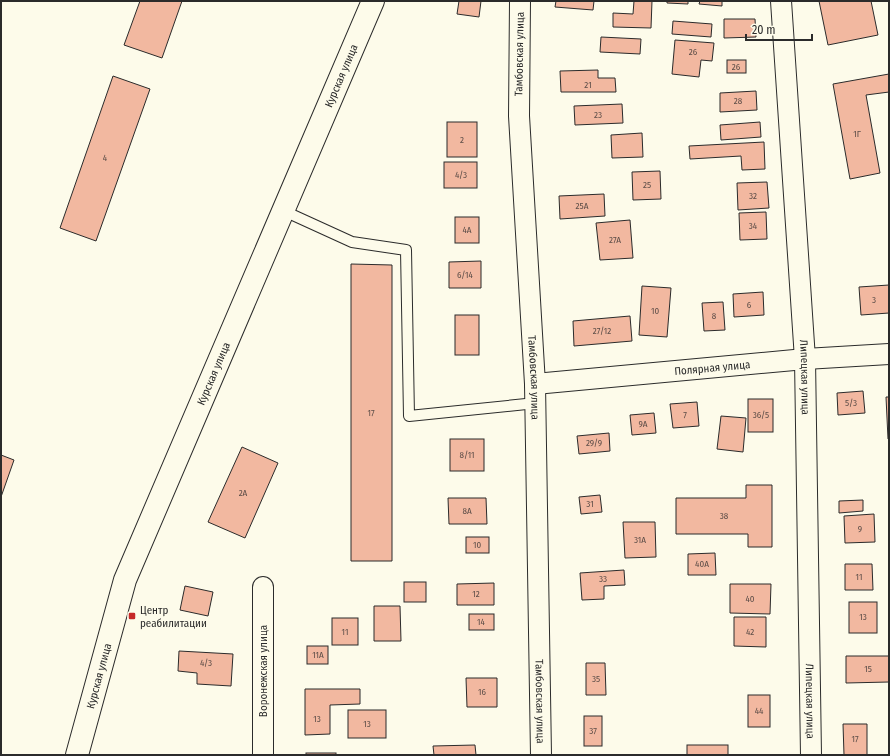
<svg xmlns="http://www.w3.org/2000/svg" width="890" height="756" font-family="'Fira Sans Condensed',sans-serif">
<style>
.building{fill:#f2b8a0;stroke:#2b2b2b}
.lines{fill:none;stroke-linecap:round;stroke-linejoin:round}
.lane-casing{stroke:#2b2b2b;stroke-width:12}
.street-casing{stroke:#2b2b2b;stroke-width:22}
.secondary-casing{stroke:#2b2b2b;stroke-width:24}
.lane{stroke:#fdfbea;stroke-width:10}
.street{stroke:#fdfbea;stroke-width:20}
.secondary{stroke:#fdfbea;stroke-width:22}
.poi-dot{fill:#c62828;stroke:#fdfbea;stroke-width:1.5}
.labels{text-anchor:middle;stroke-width:3;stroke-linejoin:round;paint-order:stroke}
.number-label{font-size:9px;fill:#5d4e48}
.street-label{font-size:11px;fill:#2b2b2b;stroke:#fdfbea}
.poi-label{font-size:11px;fill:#2b2b2b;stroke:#fdfbea;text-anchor:start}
</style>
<rect width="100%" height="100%" fill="#fdfbea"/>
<g class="building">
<polygon points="140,1 182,1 162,58 124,45"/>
<polygon points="459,1 481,1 479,17 457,14"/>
<polygon points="556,1 594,1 593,10 555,7"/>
<polygon points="634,1 652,1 651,28 613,27 613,13 633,14"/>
<polygon points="667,1 688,1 688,4 667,3"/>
<polygon points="700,1 722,1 722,6 699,4"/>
<polygon points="819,1 871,1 878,35 828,45"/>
<polygon points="724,19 755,19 756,37 724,38"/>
<polygon points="673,21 712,24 711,37 672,34"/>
<polygon points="601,37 641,39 640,54 600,52"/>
<polygon points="675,40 714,43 712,61 701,60 699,77 672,74"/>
<rect x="727" y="60" width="19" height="13"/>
<polygon points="598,70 598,78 615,78 616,92 561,92 560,71"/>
<polygon points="889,74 889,92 866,95 880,173 850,179 833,84"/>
<polygon points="113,76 150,89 96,241 60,228"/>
<polygon points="756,91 757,110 720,112 720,93"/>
<polygon points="622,104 623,123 575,125 574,106"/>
<rect x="447" y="122" width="30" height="35"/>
<polygon points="760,122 761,137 721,140 720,125"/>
<polygon points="642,133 643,157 612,158 611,135"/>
<polygon points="764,142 765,169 742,170 741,156 690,159 689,146"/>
<rect x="444" y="162" width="33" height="26"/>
<polygon points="660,171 661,199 633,200 632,172"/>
<polygon points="767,182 769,208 738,210 737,183"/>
<polygon points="604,194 605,216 560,219 559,196"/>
<polygon points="766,212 767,239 740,240 739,213"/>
<rect x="455" y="217" width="24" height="26"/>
<polygon points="630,220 633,258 600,260 596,223"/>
<polygon points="481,261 481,288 449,288 449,262"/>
<polygon points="351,264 392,265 392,561 351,561"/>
<polygon points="889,285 889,313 861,315 859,287"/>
<polygon points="642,286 671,288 667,337 639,335"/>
<polygon points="763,292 764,315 734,317 733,294"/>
<polygon points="723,302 725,330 704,331 702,303"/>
<rect x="455" y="315" width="24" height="40"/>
<polygon points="630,316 632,341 574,346 573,321"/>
<polygon points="863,391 865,413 838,415 837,393"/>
<polygon points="886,397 889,397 889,439 888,439"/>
<rect x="748" y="399" width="25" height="33"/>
<polygon points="697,402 699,426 673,428 670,404"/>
<polygon points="654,413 656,433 632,435 630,415"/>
<polygon points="721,416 746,418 743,452 717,449"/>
<polygon points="609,433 610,451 579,454 577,436"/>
<rect x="450" y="439" width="34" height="32"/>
<polygon points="242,447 278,463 245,538 208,522"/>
<polygon points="1,455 14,460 1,497"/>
<polygon points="746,485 772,485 772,547 748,547 748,534 676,534 676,498 746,498"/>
<polygon points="600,495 602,512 581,514 579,497"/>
<polygon points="448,498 486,498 487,524 449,524"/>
<polygon points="863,500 863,511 839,513 839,501"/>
<polygon points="874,514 875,542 845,543 844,516"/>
<polygon points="623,522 655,522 656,557 625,558"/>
<rect x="466" y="537" width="23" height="16"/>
<polygon points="715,553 716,575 688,575 688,554"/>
<polygon points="845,564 872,564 873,590 845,590"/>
<polygon points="624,570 625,585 604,586 604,599 582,600 580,573"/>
<rect x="404" y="582" width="22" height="20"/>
<polygon points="494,583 494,605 457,605 457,584"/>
<polygon points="730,584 771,584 770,614 730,613"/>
<polygon points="185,586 213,592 208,616 180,610"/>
<rect x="849" y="602" width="28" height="31"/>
<polygon points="374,606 400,606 401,641 374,641"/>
<rect x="469" y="614" width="25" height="16"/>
<polygon points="734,617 766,617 766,647 734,646"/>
<rect x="332" y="618" width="26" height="27"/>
<rect x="307" y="646" width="21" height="18"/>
<polygon points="179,651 233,654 231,686 197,684 197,673 178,671"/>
<polygon points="846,656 889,656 889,682 846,683"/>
<polygon points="586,663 605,663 606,695 586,695"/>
<polygon points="466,678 497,678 497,707 467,707"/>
<polygon points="305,689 360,689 360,704 330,705 330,734 305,735"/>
<rect x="748" y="695" width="22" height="32"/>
<rect x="348" y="710" width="38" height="28"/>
<rect x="584" y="716" width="18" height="30"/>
<polygon points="843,724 867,724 867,755 844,755"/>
<polygon points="475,745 476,755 434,755 433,746"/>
<rect x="687" y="745" width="41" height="10"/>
<rect x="306" y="753" width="30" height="2"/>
</g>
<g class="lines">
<g class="lane-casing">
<polyline id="lane" points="284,211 352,242 406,250 409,416 536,403"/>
</g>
<g class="street-casing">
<g id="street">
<path id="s1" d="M520,1L519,116L535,384L541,755"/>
<path id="s2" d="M781,1L805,359L811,755"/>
<path id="s3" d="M535,384L805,359L889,354"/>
<polyline points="263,755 263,587"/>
</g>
</g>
<g class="secondary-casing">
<g id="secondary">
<path id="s4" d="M77,755L125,580L373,1"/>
</g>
</g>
<use href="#lane" class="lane"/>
<use href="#street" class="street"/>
<use href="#secondary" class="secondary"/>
</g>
<rect class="poi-dot" x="128" y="612" width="8" height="8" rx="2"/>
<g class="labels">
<g class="number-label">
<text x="693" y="55">26</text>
<text x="736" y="70">26</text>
<text x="588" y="88">21</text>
<text x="738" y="104">28</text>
<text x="598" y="118">23</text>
<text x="857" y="137">1Г</text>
<text x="462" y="143">2</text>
<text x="105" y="161">4</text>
<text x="461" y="178">4/3</text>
<text x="647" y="188">25</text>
<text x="753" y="199">32</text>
<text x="582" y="209">25А</text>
<text x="753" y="229">34</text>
<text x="467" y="233">4А</text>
<text x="615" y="243">27А</text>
<text x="465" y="278">6/14</text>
<text x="874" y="303">3</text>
<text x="749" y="308">6</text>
<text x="655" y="314">10</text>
<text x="714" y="319">8</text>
<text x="602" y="334">27/12</text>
<text x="851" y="406">5/3</text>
<text x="371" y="416">17</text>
<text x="685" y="418">7</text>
<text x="761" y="418">36/5</text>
<text x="643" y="427">9А</text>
<text x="594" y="446">29/9</text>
<text x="467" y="458">8/11</text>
<text x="243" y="496">2А</text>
<text x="590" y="507">31</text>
<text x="467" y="514">8А</text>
<text x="724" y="519">38</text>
<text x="860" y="532">9</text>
<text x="640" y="543">31А</text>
<text x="477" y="548">10</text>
<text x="702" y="567">40А</text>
<text x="859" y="580">11</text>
<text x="603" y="582">33</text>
<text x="476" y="597">12</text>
<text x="750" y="602">40</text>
<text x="863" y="620">13</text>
<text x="481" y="625">14</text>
<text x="345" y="635">11</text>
<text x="750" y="635">42</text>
<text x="318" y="658">11А</text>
<text x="206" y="666">4/3</text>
<text x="868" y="672">15</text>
<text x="596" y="682">35</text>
<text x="482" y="695">16</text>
<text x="759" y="714">44</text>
<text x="317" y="722">13</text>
<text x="367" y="727">13</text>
<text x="593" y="734">37</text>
<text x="855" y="742">17</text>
</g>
<g class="street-label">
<text transform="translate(519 54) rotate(-89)" y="4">Тамбовская улица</text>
<text dy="4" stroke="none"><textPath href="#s4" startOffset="730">Курская улица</textPath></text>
<text dy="4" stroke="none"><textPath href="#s3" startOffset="178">Полярная улица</textPath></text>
<text dy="4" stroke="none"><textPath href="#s4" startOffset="406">Курская улица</textPath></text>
<text dy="4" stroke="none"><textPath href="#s1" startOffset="377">Тамбовская улица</textPath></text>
<text dy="4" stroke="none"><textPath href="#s2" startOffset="377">Липецкая улица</textPath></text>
<text transform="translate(263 671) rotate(-90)" y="4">Воронежская улица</text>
<text dy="4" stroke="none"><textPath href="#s4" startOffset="82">Курская улица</textPath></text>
<text dy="4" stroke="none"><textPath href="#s1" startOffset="701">Тамбовская улица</textPath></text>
<text dy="4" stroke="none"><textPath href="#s2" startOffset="701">Липецкая улица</textPath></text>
</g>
<g class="poi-label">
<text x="140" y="614">Центр<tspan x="140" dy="13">реабилитации</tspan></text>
</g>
</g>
<rect width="890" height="756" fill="none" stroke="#2b2b2b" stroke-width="4"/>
<path d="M746 34v6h66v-6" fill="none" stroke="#2b2b2b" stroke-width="2"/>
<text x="752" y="34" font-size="12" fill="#2b2b2b" stroke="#fdfbea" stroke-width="3" paint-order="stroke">20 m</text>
</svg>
